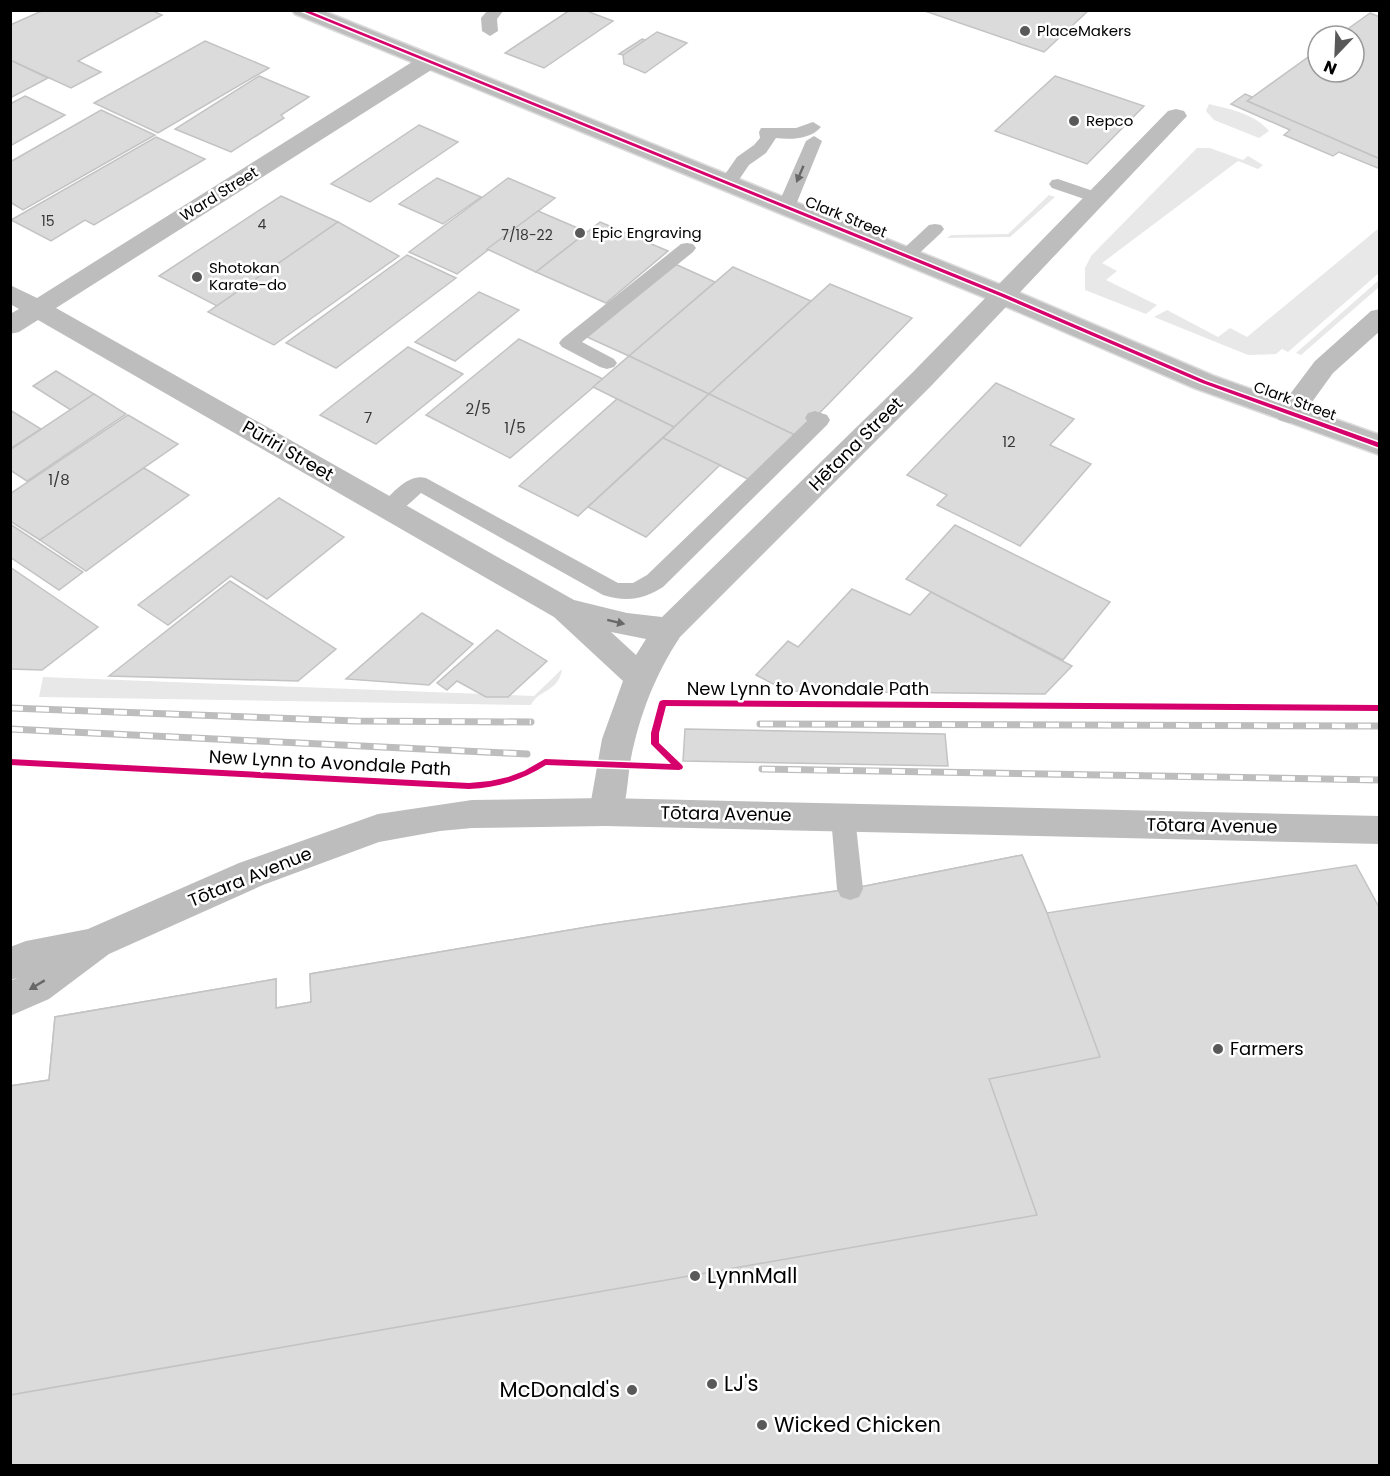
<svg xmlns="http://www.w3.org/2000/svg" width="1390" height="1476" font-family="Poppins,sans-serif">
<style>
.green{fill:#e8e8e8}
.building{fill:#dbdbdb;stroke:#c3c3c3;stroke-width:1.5}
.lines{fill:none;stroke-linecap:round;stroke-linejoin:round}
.primary-casing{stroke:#dbdbdb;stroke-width:3}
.service{fill:#bdbdbd;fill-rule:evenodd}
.minor{fill:#bdbdbd;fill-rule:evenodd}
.tertiary{fill:#bdbdbd;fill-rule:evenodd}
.primary{fill:#bdbdbd;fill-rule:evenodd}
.rail-casing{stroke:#bdbdbd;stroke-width:7}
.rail{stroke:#fff;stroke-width:4.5;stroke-dasharray:13;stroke-linecap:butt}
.cycleway-casing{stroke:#fff;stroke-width:3}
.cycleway{fill:#d6006c;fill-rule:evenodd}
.oneway{fill:#686868}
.poi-dot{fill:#595959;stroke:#fff;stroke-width:2}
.labels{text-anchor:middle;stroke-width:5;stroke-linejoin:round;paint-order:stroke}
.far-number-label{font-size:14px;fill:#373737}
.far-poi-label{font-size:15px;fill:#000;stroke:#fff;text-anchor:start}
.far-street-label{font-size:15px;fill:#000;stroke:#fff}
.number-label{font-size:15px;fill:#373737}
.street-label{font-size:18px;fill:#000;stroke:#fff}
.poi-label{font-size:18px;fill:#000;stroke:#fff;text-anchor:start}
.near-poi-label{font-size:21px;fill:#000;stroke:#fff;text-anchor:start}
</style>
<rect width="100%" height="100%" fill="#fff"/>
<g class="green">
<path d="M1209,104C1230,109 1255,114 1269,131L1259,138L1214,120L1206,111Z"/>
<polygon points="1197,148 1210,148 1243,160 1248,156 1263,165 1258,169 1238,161 1102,263 1117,271 1106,280 1157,305 1146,314 1085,290 1085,268 1091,256"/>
<polygon points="1049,195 1055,197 1010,237 947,238 951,235 1008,234"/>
<polygon points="1379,228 1379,273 1288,352 1282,349 1276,354 1248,355 1154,317 1167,310 1218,337 1230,328 1247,337"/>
<polygon points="1379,280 1379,287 1301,355 1296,353"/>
<path d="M562,669C559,692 539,689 531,705L39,697L43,677L534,696Z"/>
</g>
<g class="building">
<polygon points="44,10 151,10 162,15 78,61 101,72 71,88 10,60 10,25"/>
<polygon points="570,10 584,10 613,21 544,68 505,53"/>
<polygon points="922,10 1089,10 1044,52"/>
<polygon points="1370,13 1380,17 1380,159 1247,101 1318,50 1318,72 1354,72 1354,36 1338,36"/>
<polygon points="657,32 687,43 645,73 624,64 623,55"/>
<polygon points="642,39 645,40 623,55 619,54"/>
<polygon points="205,41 269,68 158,133 94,103"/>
<polygon points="10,60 48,78 10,98"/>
<polygon points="259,76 309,97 281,115 284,118 231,152 175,129"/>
<polygon points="1055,76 1144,106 1087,164 995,131"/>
<polygon points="1245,94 1252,97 1247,101 1380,159 1380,169 1339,152 1333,156 1284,135 1290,130 1231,104"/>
<polygon points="25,96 65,115 10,146 10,104"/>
<polygon points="101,110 155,135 23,210 10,202 10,162"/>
<polygon points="419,125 458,142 370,202 331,184"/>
<polygon points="156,137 205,159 94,225 85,220 51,241 11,220"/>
<polygon points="437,178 481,197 443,224 399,204"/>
<polygon points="508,178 555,198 457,274 409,252"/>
<polygon points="281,196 338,222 217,306 159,276"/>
<polygon points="538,211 587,232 536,272 487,249"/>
<polygon points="338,222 399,256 274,345 208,312"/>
<polygon points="600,222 668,251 606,303 536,272"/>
<polygon points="407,255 456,278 336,368 286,343"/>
<polygon points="675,264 715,282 629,356 587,337"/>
<polygon points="733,267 811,301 709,394 629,356"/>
<polygon points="830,284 912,318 797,436 709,394"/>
<polygon points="479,292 519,310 455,361 415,342"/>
<polygon points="519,339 603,379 510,458 426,415"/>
<polygon points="408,347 463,374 376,444 320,415"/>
<polygon points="629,356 709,394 674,427 593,387"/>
<polygon points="56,371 94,394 71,410 33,386"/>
<polygon points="996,383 1074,419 1050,445 1091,464 1020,546 937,505 947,495 907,475"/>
<polygon points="94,394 126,414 27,481 10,470 10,450"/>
<polygon points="709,394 797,436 752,481 663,438"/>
<polygon points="617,399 674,427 578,516 519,486"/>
<polygon points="10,410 41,429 10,449"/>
<polygon points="128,415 178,444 40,540 10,521 10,494"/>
<polygon points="663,438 720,465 646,537 588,507"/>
<polygon points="144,468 189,495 86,571 40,540"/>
<polygon points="279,498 344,537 267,599 231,576 168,625 138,605"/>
<polygon points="10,524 83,572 59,590 10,557"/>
<polygon points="955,525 1110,602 1063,660 906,579"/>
<polygon points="10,567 98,627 42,670 10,669"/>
<polygon points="230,581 336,649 298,681 109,676"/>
<polygon points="852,589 910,615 931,592 1072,666 1045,694 787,691 756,675 788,641 798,647"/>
<polygon points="422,613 473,644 429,685 346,679"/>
<polygon points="497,630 547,661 508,697 486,697 457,681 447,690 437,683"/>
<polygon points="685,729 945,734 948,766 683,761"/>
<polygon points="1022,855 1047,913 1356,865 1380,909 1380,1466 10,1466 10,1086 49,1080 55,1017 276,979 276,1008 311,1002 310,974 599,925 850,889"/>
<polygon points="1022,855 1047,913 1100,1057 989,1079 1037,1215 10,1395 10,1086 49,1080 55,1017 276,979 276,1008 311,1002 310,974 599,925 850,889"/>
</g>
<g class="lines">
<g class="primary-casing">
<polygon id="primary" points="292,10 321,10 1011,289 1214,376 1380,435 1380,455 1194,388 993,301 295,14"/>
</g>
<g class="service">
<polygon points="488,10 504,10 497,19 498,31 490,36 482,31 481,18"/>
<path d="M813,122L821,127C811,139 791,140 776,138L766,153L749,165L734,187H722L719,183L737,157L754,145L760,138L759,132L761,128H796Z"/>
<polygon points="814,136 822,141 795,207 792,211 780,211 777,207 806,141"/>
<polygon points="1058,179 1102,194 1105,198 1102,202 1096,203 1052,188 1049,184 1052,180"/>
<polygon points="935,224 941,225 944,229 941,233 912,260 900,260 897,256 900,252 929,225"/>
<polygon points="687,243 693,244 696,248 693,252 582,342 614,359 617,363 614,367 607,369 600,367 562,347 559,343 562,339 681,244"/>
<path d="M815,411L827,415L830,420L827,425L663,587C643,600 626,602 603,595L421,493C409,503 398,518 382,513L378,508L382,503C394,492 409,473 426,478L618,583H633L647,575L807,421L805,418L808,413Z"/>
<polygon points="843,807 852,810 855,817 863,889 859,897 850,900 841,897 837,889 831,817 834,810"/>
</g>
<g class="minor">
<path d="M428,56L436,57L439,62L436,67L56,308L574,600L627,613L662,617L912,373L1168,111L1176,109L1184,111L1187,116L932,385L680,637C655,675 640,714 631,758C627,779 628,803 618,822L606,826L594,822L589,812L602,739L623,681L554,617L38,320L19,332L10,334V314L19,309L10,304V285L37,298L420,57ZM611,632L646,639L636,655Z"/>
<polygon points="1380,309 1380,331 1333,373 1299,420 1289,423 1279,420 1275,414 1315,361 1371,311"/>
</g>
<polygon class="tertiary" points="606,798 1380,816 1380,844 606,826 472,828 440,831 379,842 263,885 109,954 49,999 10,1016 10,981 17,978 10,980 10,947 26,941 88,929 239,863 378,814 472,800"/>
<use href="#primary" class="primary"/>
<g class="rail-casing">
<g id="rail">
<polyline points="10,708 357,721 531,722"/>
<polyline points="760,724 1380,726"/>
<polyline points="10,729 527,754"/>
<polyline points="762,769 1380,780"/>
</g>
</g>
<use href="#rail" class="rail"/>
<g class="cycleway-casing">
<g id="cycleway">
<polygon points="300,10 307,10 1004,294 1206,381 1380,443 1380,448 1202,383 1000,296"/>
<path d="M663,700L1380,705V711L666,706L659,733V743L682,765L683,767L682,769L679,770L546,765C522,780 498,788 469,789L10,765V759L469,783L490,781L508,777L524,771L545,759L671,764L651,744V733L659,703L660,701Z"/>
</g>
</g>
<use href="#cycleway" class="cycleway"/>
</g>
<defs><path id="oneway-solid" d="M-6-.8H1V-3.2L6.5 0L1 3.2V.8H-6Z" transform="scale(1.5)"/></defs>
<g class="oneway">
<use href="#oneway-solid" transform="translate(800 174) rotate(113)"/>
<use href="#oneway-solid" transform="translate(616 622) rotate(14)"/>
<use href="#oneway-solid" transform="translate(37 985) rotate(149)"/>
</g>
<g class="poi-dot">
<circle cx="1025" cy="31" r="6"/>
<circle cx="1074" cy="121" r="6"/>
<circle cx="580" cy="233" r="6"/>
<circle cx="197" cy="277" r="6"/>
<circle cx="1218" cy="1049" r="6"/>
<circle cx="695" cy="1276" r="6"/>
<circle cx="712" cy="1384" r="6"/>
<circle cx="632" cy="1390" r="6"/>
<circle cx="762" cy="1425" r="6"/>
</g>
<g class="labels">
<g class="far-number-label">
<text x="48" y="226">15</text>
<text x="262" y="229">4</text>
<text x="527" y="240">7/18-22</text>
</g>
<g class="far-poi-label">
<text x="1037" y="36">PlaceMakers</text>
<text x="1086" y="126">Repco</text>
<text x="592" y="238">Epic Engraving</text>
<text x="209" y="273">Shotokan<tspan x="209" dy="17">Karate-do</tspan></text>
</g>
<g class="far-street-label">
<text transform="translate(219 194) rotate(-32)" y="5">Ward Street</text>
<text transform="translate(846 217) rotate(22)" y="5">Clark Street</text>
<text transform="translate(1295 401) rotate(20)" y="5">Clark Street</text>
</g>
<g class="number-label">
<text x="478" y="414">2/5</text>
<text x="368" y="423">7</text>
<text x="515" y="433">1/5</text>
<text x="1009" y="447">12</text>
<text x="59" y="485">1/8</text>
</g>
<g class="street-label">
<text transform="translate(856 444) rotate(-45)" y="6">Hētana Street</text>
<text transform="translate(288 451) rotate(30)" y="6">Pūriri Street</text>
<text x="808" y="695">New Lynn to Avondale Path</text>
<text transform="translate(330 763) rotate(3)" y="6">New Lynn to Avondale Path</text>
<text transform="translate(726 814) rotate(1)" y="6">Tōtara Avenue</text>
<text transform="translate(1212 826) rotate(1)" y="6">Tōtara Avenue</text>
<text transform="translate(250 877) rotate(-22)" y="6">Tōtara Avenue</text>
</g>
<g class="poi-label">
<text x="1230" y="1055">Farmers</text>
</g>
<g class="near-poi-label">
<text x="707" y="1283">LynnMall</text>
<text x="724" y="1391">LJ's</text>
<text x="620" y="1397" text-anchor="end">McDonald's</text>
<text x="774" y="1432">Wicked Chicken</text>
</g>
</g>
<rect width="1390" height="1476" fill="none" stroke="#000000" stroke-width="24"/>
<g transform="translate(1336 54) rotate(203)"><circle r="28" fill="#ffffff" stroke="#999999" stroke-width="1.5"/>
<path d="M0-4.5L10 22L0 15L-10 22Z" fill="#595959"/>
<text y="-9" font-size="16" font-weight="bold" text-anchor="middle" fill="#000000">N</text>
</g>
</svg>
